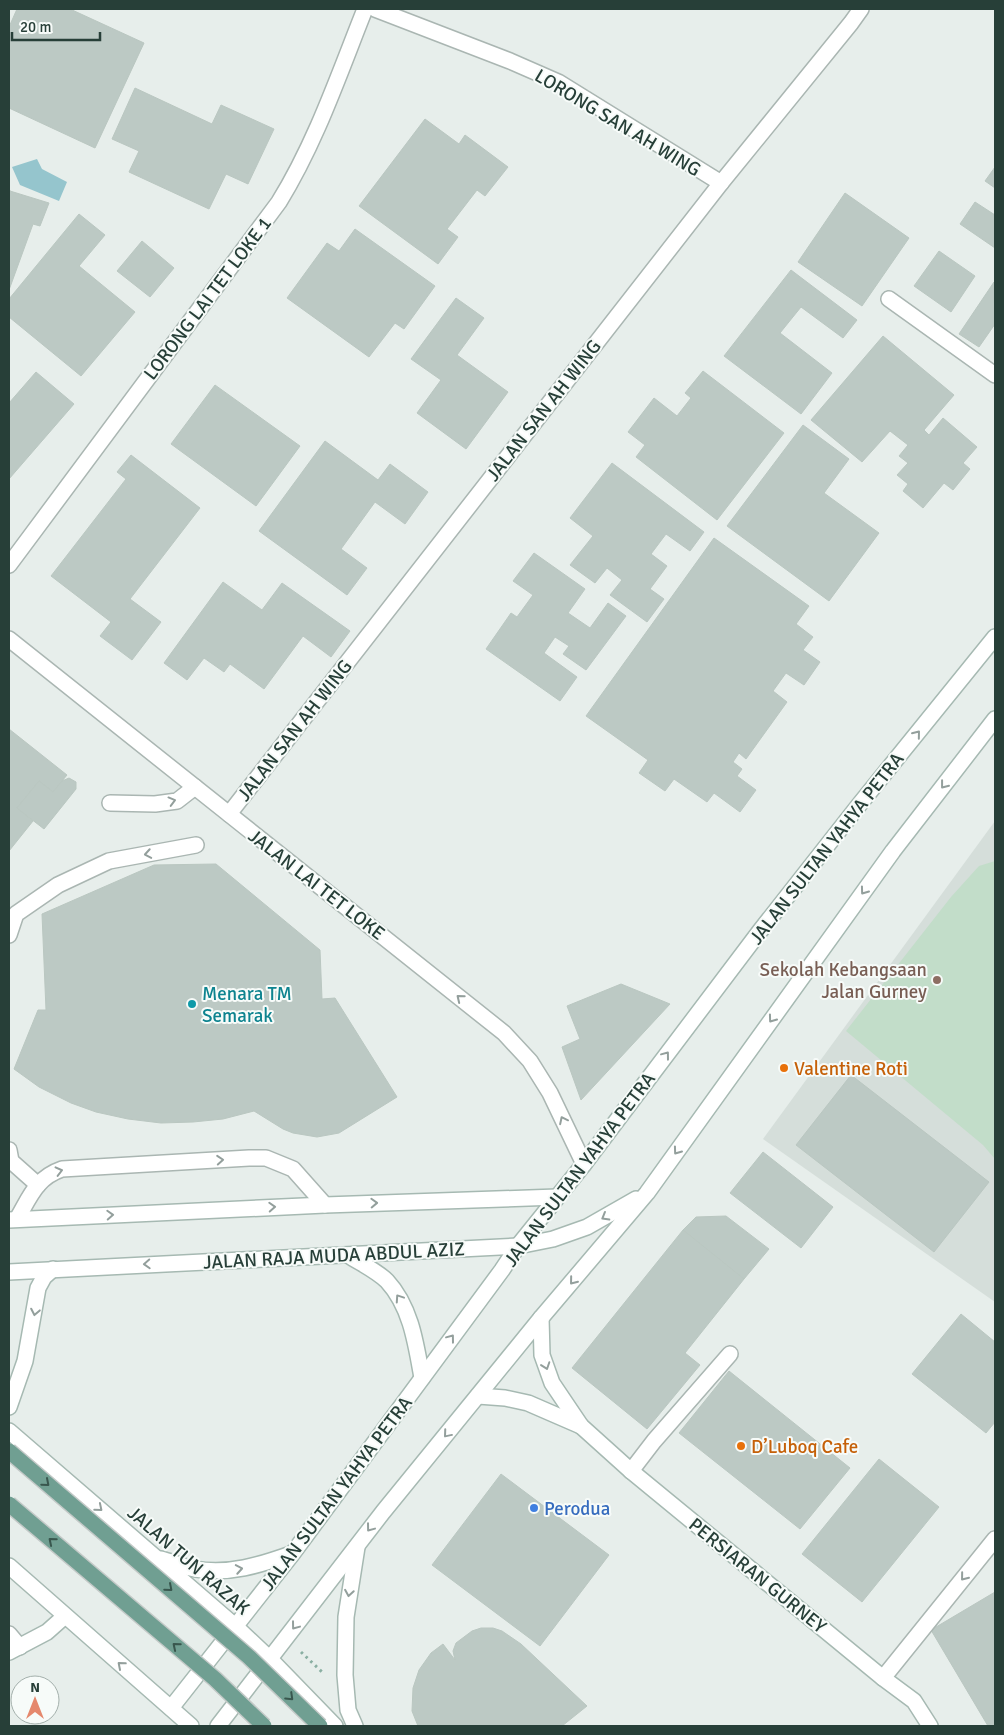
<svg xmlns="http://www.w3.org/2000/svg" width="1004" height="1735" font-family="Signika,sans-serif">
<style>
.built{fill:#d5deda}
.green{fill:#c2ddc9}
.water{fill:#95c5cd}
.building{fill:#bcc9c4;stroke:#bac7c1}
.lines{fill:none;stroke-linecap:round;stroke-linejoin:round}
.lane-casing{stroke:#aab6b2;stroke-width:18}
.street-casing{stroke:#aab6b2;stroke-width:18}
.secondary-casing{stroke:#a6b9b2;stroke-width:18}
.path{stroke:#8aafa2;stroke-width:3;stroke-dasharray:2.5 4;stroke-linecap:butt}
.lane{stroke:#fff;stroke-width:15}
.street{stroke:#fff;stroke-width:15}
.secondary{stroke:#fff;stroke-width:15}
.primary-bridge-casing{stroke:#c3c9c7;stroke-width:18;stroke-linecap:butt}
.primary-bridge{stroke:#709f92;stroke-width:15}
.oneway{stroke:#939f9c}
.oneway2{stroke:#39574e}
.education-dot{fill:#8d6e63;stroke:#f7fbf9;stroke-width:2}
.culture-dot{fill:#0f9aa8;stroke:#f7fbf9;stroke-width:2}
.food-dot{fill:#e8710a;stroke:#f7fbf9;stroke-width:2}
.shop-dot{fill:#3f7fe0;stroke:#f7fbf9;stroke-width:2}
.labels{text-anchor:middle;stroke-width:4;stroke-linejoin:round;paint-order:stroke}
.street-label{font-size:19px;fill:#273f38;stroke:#f7fbf9}
.education-label{font-size:19px;fill:#785e54;stroke:#f7fbf9;text-anchor:end}
.culture-label{font-size:19px;fill:#0d838f;stroke:#f7fbf9;text-anchor:start}
.food-label{font-size:19px;fill:#c56008;stroke:#f7fbf9;text-anchor:start}
.shop-label{font-size:19px;fill:#366cbe;stroke:#f7fbf9;text-anchor:start}
</style>
<rect width="100%" height="100%" fill="#e7eeeb"/>
<polygon class="built" points="995,821 995,1302 763,1139"/>
<polygon class="green" points="995,861 995,1159 983,1145 846,1031 951,897 979,866"/>
<polygon class="water" points="37,159 42,169 67,182 59,201 20,185 12,167"/>
<g class="building">
<polygon points="17,9 70,9 144,43 95,148 9,108 9,27"/>
<polygon points="135,88 212,124 221,105 274,129 248,184 226,174 209,209 129,172 139,151 112,139"/>
<polygon points="425,119 459,144 465,135 508,167 485,196 477,190 447,229 458,237 438,264 359,206"/>
<polygon points="995,167 995,188 985,181"/>
<polygon points="9,188 10,191 49,203 40,226 33,224 9,290"/>
<polygon points="845,193 909,238 862,306 798,262"/>
<polygon points="975,202 995,215 995,248 960,224"/>
<polygon points="79,214 105,235 79,266 135,312 81,376 9,317 9,299"/>
<polygon points="355,229 435,286 404,329 395,323 369,357 287,298 327,243 339,251"/>
<polygon points="142,241 174,268 150,297 117,271"/>
<polygon points="939,251 975,276 951,312 914,286"/>
<polygon points="791,270 857,320 843,338 801,307 780,333 832,373 801,414 724,356"/>
<polygon points="994,282 995,324 979,347 959,334"/>
<polygon points="456,298 484,318 457,355 508,392 466,449 417,413 441,380 411,359"/>
<polygon points="883,336 954,395 924,430 929,435 943,418 977,447 963,463 970,469 953,490 944,483 923,508 903,491 908,484 897,475 908,463 899,456 908,445 890,431 862,462 811,420"/>
<polygon points="703,371 784,433 717,520 636,457 645,445 628,432 654,398 677,416 691,398 685,393"/>
<polygon points="36,372 74,404 9,479 9,403"/>
<polygon points="215,385 300,446 256,506 171,444"/>
<polygon points="803,425 849,459 824,493 879,533 829,601 727,526"/>
<polygon points="325,441 378,480 390,464 428,492 405,524 375,502 341,549 367,568 347,595 259,531"/>
<polygon points="131,455 200,508 130,599 161,622 132,660 100,636 111,622 51,576 126,479 117,472"/>
<polygon points="612,463 704,532 690,551 666,534 651,554 667,566 650,589 664,599 647,622 610,595 622,580 607,568 595,583 570,565 593,536 570,518"/>
<polygon points="714,538 809,606 796,624 813,637 803,650 820,662 804,685 786,673 773,691 787,702 746,759 739,753 733,762 742,769 737,776 756,790 740,812 714,793 707,802 674,779 665,791 639,773 648,760 586,716"/>
<polygon points="534,553 585,589 568,613 590,628 608,603 626,616 586,670 563,654 569,646 555,637 544,653 577,677 560,701 486,649 511,613 517,617 533,595 513,581"/>
<polygon points="223,582 262,610 282,583 350,631 331,657 303,636 264,689 230,664 224,672 204,658 187,680 164,663"/>
<polygon points="9,729 67,775 53,792 39,781 17,808 33,821 9,851"/>
<polygon points="69,778 76,782 76,789 44,829 17,808 39,781 53,792 62,781"/>
<polygon points="216,864 320,950 322,999 335,998 397,1097 339,1133 317,1137 293,1133 283,1129 254,1111 223,1119 193,1122 161,1123 128,1119 96,1112 71,1103 39,1087 14,1069 38,1010 46,1010 42,914 154,865"/>
<polygon points="621,984 670,1004 581,1100 562,1047 580,1039 567,1006"/>
<polygon points="851,1075 989,1182 934,1252 796,1145"/>
<polygon points="763,1152 833,1207 801,1248 730,1193"/>
<polygon points="726,1216 769,1249 744,1279 683,1230 696,1217"/>
<polygon points="683,1230 744,1279 685,1353 700,1365 647,1429 572,1368"/>
<polygon points="961,1314 995,1342 995,1422 986,1433 912,1374"/>
<polygon points="729,1371 850,1468 800,1529 679,1433"/>
<polygon points="879,1459 939,1507 862,1602 802,1554"/>
<polygon points="501,1474 609,1555 540,1646 432,1565"/>
<polygon points="995,1592 995,1726 988,1726 931,1630"/>
<polygon points="481,1628 493,1628 502,1631 521,1644 587,1706 562,1726 418,1726 412,1711 413,1688 419,1670 431,1653 443,1644 455,1660 453,1651 456,1643 472,1631"/>
</g>
<g class="lines">
<g class="lane-casing">
<g id="lane">
<polyline points="889,299 995,375"/>
<polyline points="110,803 155,804 177,801 195,787"/>
<polyline points="9,935 16,914 58,885 109,861 196,845"/>
<polyline points="9,1150 11,1161 38,1185"/>
<path d="M17,1219C30,1197 36,1178 62,1169L249,1158H266L293,1169L325,1205"/>
<polyline points="631,1471 654,1441 730,1354"/>
<polyline points="9,1634 20,1647"/>
</g>
</g>
<g class="street-casing">
<g id="street">
<polyline points="375,9 510,61 558,82 721,183"/>
<path d="M9,565L279,202C316,142 339,74 365,9"/>
<polyline points="9,639 504,1033 530,1061 550,1093 584,1164"/>
<polyline points="229,814 721,183 851,23 861,9"/>
<polyline points="883,1678 995,1539"/>
</g>
</g>
<g class="secondary-casing">
<g id="secondary">
<polyline points="9,1220 325,1205 557,1197"/>
<path d="M348,1255C360,1263 377,1271 387,1281C411,1307 416,1344 422,1378"/>
<polyline points="9,1272 518,1246 553,1239 587,1227 636,1199"/>
<polyline points="541,1318 542,1355 552,1383 581,1426 631,1471 883,1678 914,1701 930,1726"/>
<polyline points="478,1396 505,1398 528,1403 581,1426"/>
<polyline points="9,1407 25,1361 38,1288 44,1277 53,1269"/>
<polyline points="9,1431 235,1626 270,1659 335,1726"/>
<path d="M161,1559C172,1562 184,1567 195,1569C229,1575 260,1565 291,1554"/>
<polyline points="9,1566 191,1726"/>
<polyline points="9,1652 47,1632 65,1616"/>
<polyline points="171,1708 293,1553 502,1270 518,1246 584,1164 760,931 859,805 995,637"/>
<polyline points="218,1726 383,1512 541,1318 647,1193 893,851 995,719"/>
<polyline points="355,1726 348,1710 345,1675 346,1617 357,1547"/>
</g>
</g>
<polyline class="path" points="301,1652 322,1672"/>
<use href="#lane" class="lane"/>
<use href="#street" class="street"/>
<use href="#secondary" class="secondary"/>
<g class="primary-bridge-casing">
<g id="primary-bridge">
<polyline points="9,1451 249,1657 320,1726"/>
<polyline points="9,1504 215,1679 264,1726"/>
</g>
</g>
<use href="#primary-bridge" class="primary-bridge"/>
</g>
<defs><path id="oneway-chevron" d="M-2-3.5L2.5 0L-2 3.5" fill="none" stroke-width="1.6" stroke-linecap="round" stroke-linejoin="round" transform="scale(1.25)"/></defs>
<g class="oneway">
<use href="#oneway-chevron" transform="translate(917 734) rotate(-51)"/>
<use href="#oneway-chevron" transform="translate(944 785) rotate(128)"/>
<use href="#oneway-chevron" transform="translate(172 801) rotate(-15)"/>
<use href="#oneway-chevron" transform="translate(148 854) rotate(170)"/>
<use href="#oneway-chevron" transform="translate(864 891) rotate(126)"/>
<use href="#oneway-chevron" transform="translate(460 998) rotate(-141)"/>
<use href="#oneway-chevron" transform="translate(772 1019) rotate(126)"/>
<use href="#oneway-chevron" transform="translate(666 1055) rotate(-53)"/>
<use href="#oneway-chevron" transform="translate(563 1120) rotate(-116)"/>
<use href="#oneway-chevron" transform="translate(677 1151) rotate(126)"/>
<use href="#oneway-chevron" transform="translate(220 1160) rotate(-4)"/>
<use href="#oneway-chevron" transform="translate(59 1171) rotate(-14)"/>
<use href="#oneway-chevron" transform="translate(374 1203) rotate(-2)"/>
<use href="#oneway-chevron" transform="translate(272 1207) rotate(-3)"/>
<use href="#oneway-chevron" transform="translate(110 1215) rotate(-3)"/>
<use href="#oneway-chevron" transform="translate(605 1217) rotate(150)"/>
<use href="#oneway-chevron" transform="translate(147 1264) rotate(177)"/>
<use href="#oneway-chevron" transform="translate(573 1281) rotate(129)"/>
<use href="#oneway-chevron" transform="translate(399 1298) rotate(-124)"/>
<use href="#oneway-chevron" transform="translate(35 1312) rotate(101)"/>
<use href="#oneway-chevron" transform="translate(451 1338) rotate(-53)"/>
<use href="#oneway-chevron" transform="translate(546 1366) rotate(71)"/>
<use href="#oneway-chevron" transform="translate(447 1434) rotate(130)"/>
<use href="#oneway-chevron" transform="translate(99 1508) rotate(40)"/>
<use href="#oneway-chevron" transform="translate(370 1528) rotate(127)"/>
<use href="#oneway-chevron" transform="translate(239 1569) rotate(-10)"/>
<use href="#oneway-chevron" transform="translate(964 1577) rotate(129)"/>
<use href="#oneway-chevron" transform="translate(349 1593) rotate(99)"/>
<use href="#oneway-chevron" transform="translate(295 1626) rotate(127)"/>
<use href="#oneway-chevron" transform="translate(121 1665) rotate(-139)"/>
</g>
<g class="oneway2">
<use href="#oneway-chevron" transform="translate(46 1483) rotate(41)"/>
<use href="#oneway-chevron" transform="translate(52 1541) rotate(-140)"/>
<use href="#oneway-chevron" transform="translate(169 1588) rotate(41)"/>
<use href="#oneway-chevron" transform="translate(176 1646) rotate(-140)"/>
<use href="#oneway-chevron" transform="translate(290 1697) rotate(44)"/>
</g>
<circle class="education-dot" cx="937" cy="980" r="5"/>
<circle class="culture-dot" cx="192" cy="1004" r="5"/>
<g class="food-dot">
<circle cx="784" cy="1068" r="5"/>
<circle cx="741" cy="1446" r="5"/>
</g>
<circle class="shop-dot" cx="534" cy="1508" r="5"/>
<g class="labels">
<g class="street-label">
<text transform="translate(618 122) rotate(31)" y="7">LORONG SAN AH WING</text>
<text transform="translate(207 298) rotate(-53)" y="7">LORONG LAI TET LOKE 1</text>
<text transform="translate(543 410) rotate(-52)" y="7">JALAN SAN AH WING</text>
<text transform="translate(294 730) rotate(-52)" y="7">JALAN SAN AH WING</text>
<text transform="translate(826 848) rotate(-52)" y="7">JALAN SULTAN YAHYA PETRA</text>
<text transform="translate(317 884) rotate(38)" y="7">JALAN LAI TET LOKE</text>
<text transform="translate(579 1169) rotate(-53)" y="7">JALAN SULTAN YAHYA PETRA</text>
<text transform="translate(334 1255) rotate(-3)" y="7">JALAN RAJA MUDA ABDUL AZIZ</text>
<text transform="translate(336 1493) rotate(-53)" y="7">JALAN SULTAN YAHYA PETRA</text>
<text transform="translate(189 1560) rotate(41)" y="7">JALAN TUN RAZAK</text>
<text transform="translate(758 1575) rotate(39)" y="7">PERSIARAN GURNEY</text>
</g>
<g class="education-label">
<text x="927" y="976">Sekolah Kebangsaan<tspan x="927" dy="22">Jalan Gurney</tspan></text>
</g>
<g class="culture-label">
<text x="202" y="1000">Menara TM<tspan x="202" dy="22">Semarak</tspan></text>
</g>
<g class="food-label">
<text x="794" y="1075">Valentine Roti</text>
<text x="751" y="1453">D’Luboq Cafe</text>
</g>
<g class="shop-label">
<text x="544" y="1515">Perodua</text>
</g>
</g>
<rect width="1004" height="1735" fill="none" stroke="#273f38" stroke-width="20"/>
<g transform="translate(35 1700)"><circle r="24" fill="#f7fbf9" stroke="#a4b0ac"/>
<path d="M0-4L9 19L0 12L-9 19Z" fill="#e5886d"/>
<text y="-8" font-size="14" font-weight="bold" text-anchor="middle" fill="#273f38">N</text>
</g>
<path d="M12 32v8h88v-8" fill="none" stroke="#273f38" stroke-width="2.5"/>
<text x="20" y="32" font-size="15" fill="#273f38" stroke="#f7fbf9" stroke-width="4" paint-order="stroke">20 m</text>
</svg>
